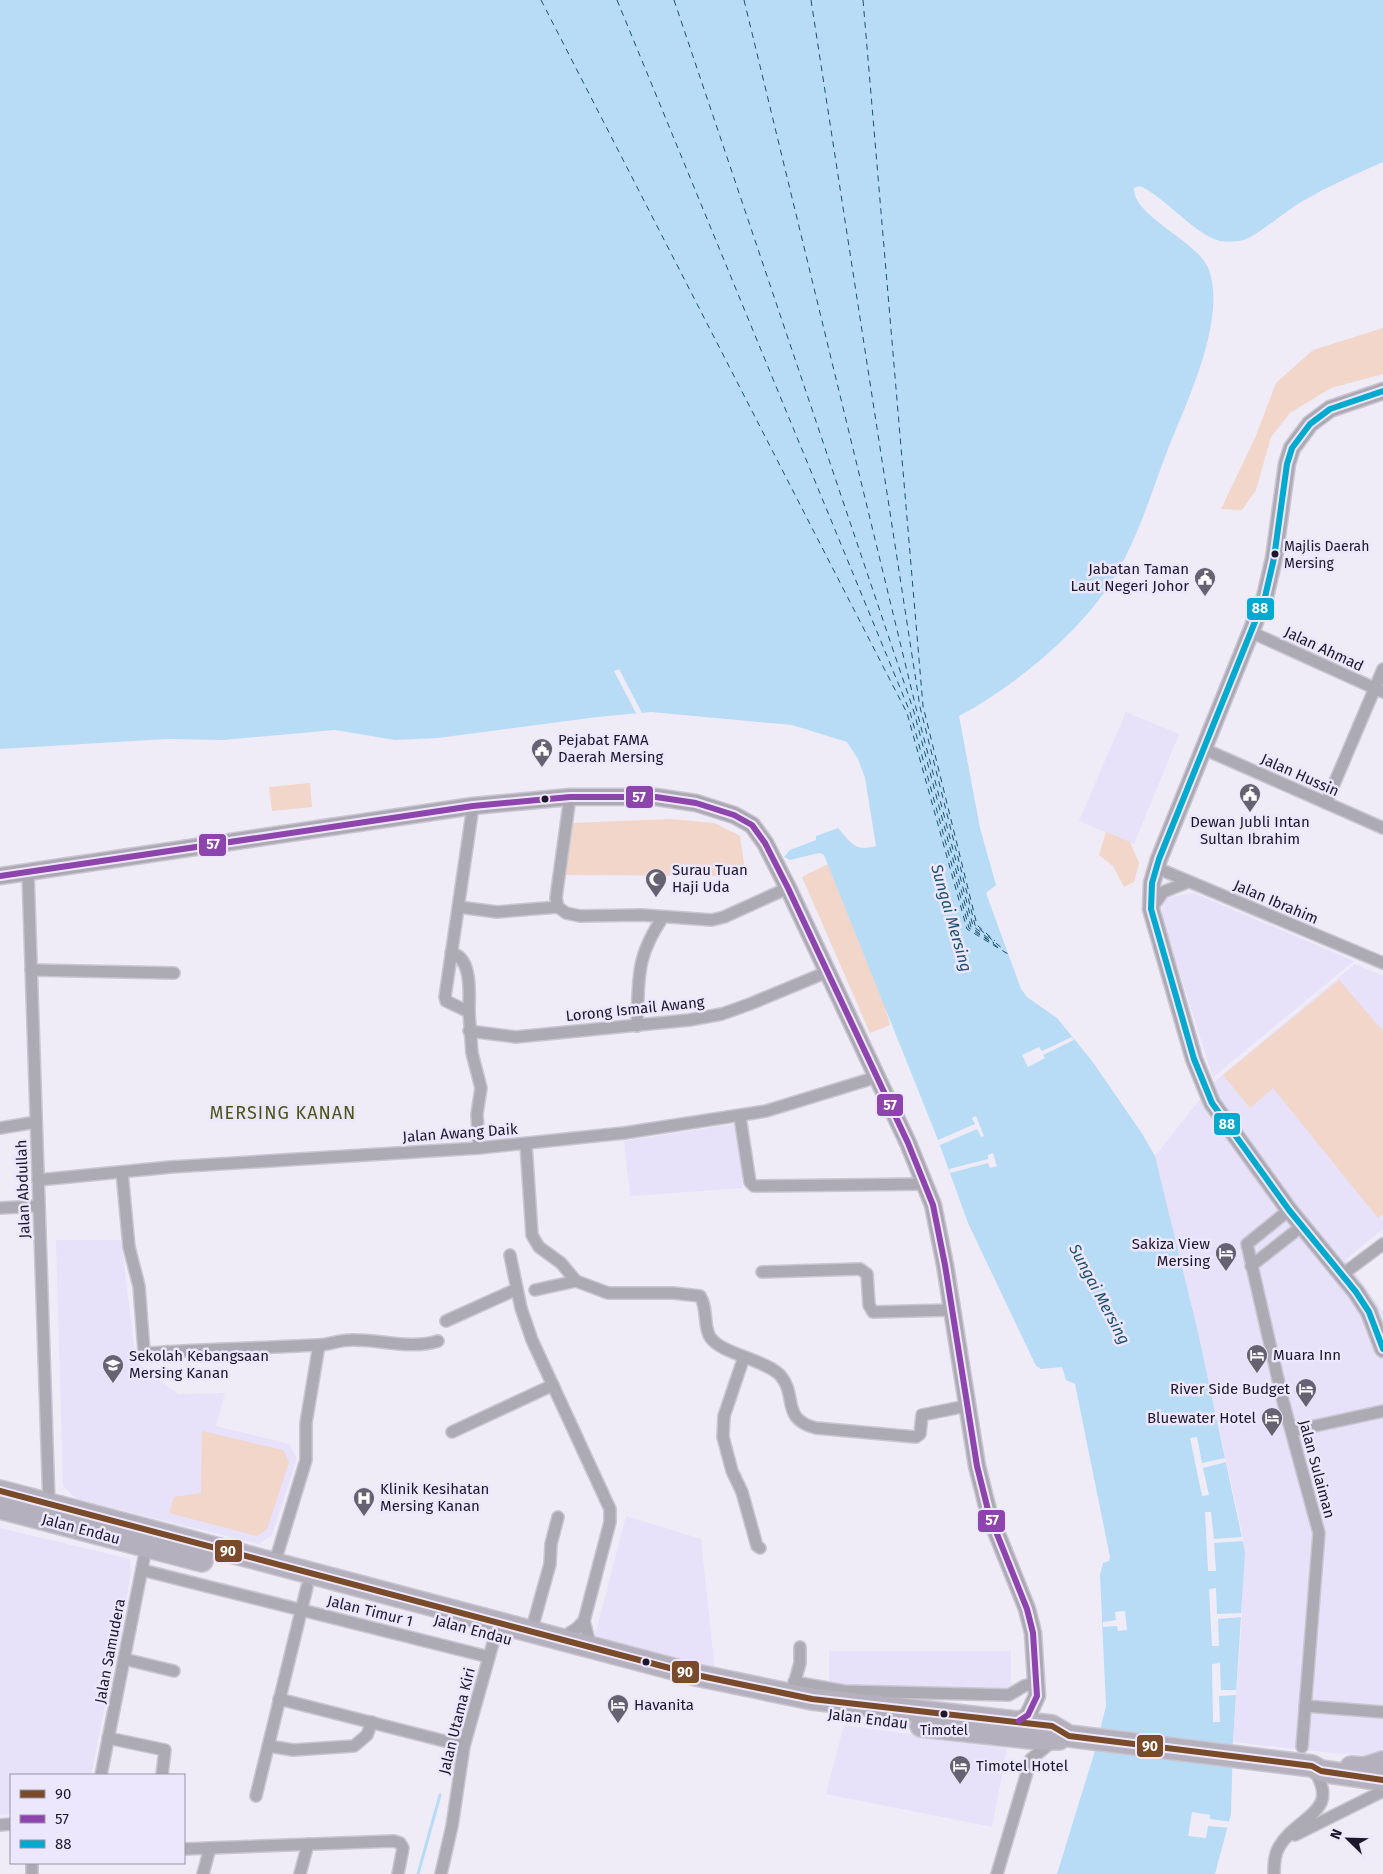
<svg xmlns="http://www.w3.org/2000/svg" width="1383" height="1874" font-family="'Fira Sans',sans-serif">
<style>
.built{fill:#e7e1f9}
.green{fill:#f1d6c9}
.water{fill:#b8dcf6}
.pier{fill:#efecf7}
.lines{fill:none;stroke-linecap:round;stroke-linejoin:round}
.stream{stroke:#b8dcf6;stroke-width:3}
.ferry{stroke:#1c506c;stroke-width:1;stroke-dasharray:6 5;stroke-linecap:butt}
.street-casing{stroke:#cac6d1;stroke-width:14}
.secondary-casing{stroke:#cac6d1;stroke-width:19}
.highway-casing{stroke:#cac6d1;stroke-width:24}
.street{stroke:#acaab3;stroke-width:11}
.secondary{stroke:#aca9b4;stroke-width:16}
.highway{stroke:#b4b0bd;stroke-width:21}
.bus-1-casing{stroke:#ece7fc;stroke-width:10}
.bus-2-casing{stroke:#ece7fc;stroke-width:10}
.bus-3-casing{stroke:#ece7fc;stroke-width:10}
.bus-1{stroke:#7a4b2a;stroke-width:6}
.bus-2{stroke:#8e44ad;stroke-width:6}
.bus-3{stroke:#00a9ce;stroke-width:6}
.bus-dot{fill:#1c172a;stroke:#ece7fc;stroke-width:2}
.labels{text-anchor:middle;stroke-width:5;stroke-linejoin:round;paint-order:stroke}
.bus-label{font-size:14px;fill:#1c172a;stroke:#ece7fc;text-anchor:start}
.poi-label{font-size:15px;fill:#1c172a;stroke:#ece7fc;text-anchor:start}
.street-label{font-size:15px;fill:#1c172a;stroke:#ece7fc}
.water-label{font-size:16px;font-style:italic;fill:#1c506c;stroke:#ece7fc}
.quarter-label{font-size:18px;letter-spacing:1px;fill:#4d541b;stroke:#ece7fc}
.line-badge{stroke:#ece7fc;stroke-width:2}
.badge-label{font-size:14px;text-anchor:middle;font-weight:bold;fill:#fff}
</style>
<rect width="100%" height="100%" fill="#efecf7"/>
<g class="built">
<polygon points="1126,712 1179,734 1134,844 1079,821"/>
<polygon points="1194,893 1354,961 1213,1077 1162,917 1162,908 1166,898"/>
<polygon points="1355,964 1383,976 1383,1229 1346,1259 1383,1312 1383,1748 1372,1755 1342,1754 1233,1742 1242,1617 1243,1537 1198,1332 1155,1156 1213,1083"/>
<polygon points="736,1124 743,1188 630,1196 624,1141"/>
<polygon points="56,1240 121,1240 136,1362 178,1394 225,1393 216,1426 289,1444 297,1458 272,1535 259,1544 77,1499 63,1486"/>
<polygon points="626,1516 701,1539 715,1671 594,1640"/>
<polygon points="0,1528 130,1559 131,1573 91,1775 11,1775 11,1814 0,1815"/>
<polygon points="829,1651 1011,1651 1011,1699 829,1692"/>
<polygon points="844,1725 1007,1748 992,1827 826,1794"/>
</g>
<g class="green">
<polygon points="1383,328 1383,374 1331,388 1290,413 1271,437 1256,490 1242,510 1221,509 1255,438 1276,383 1313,350"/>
<polygon points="310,783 312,807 272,811 269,787"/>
<polygon points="670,819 714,823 740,836 745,871 735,876 566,875 572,823"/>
<polygon points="1106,832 1130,842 1139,863 1134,882 1124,887 1113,866 1099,855"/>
<polygon points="828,864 884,1003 890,1025 870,1033 802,877"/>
<polygon points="1339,980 1383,1031 1383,1214 1378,1218 1273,1088 1250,1108 1223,1075"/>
<polygon points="202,1431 283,1450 289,1462 267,1529 257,1536 169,1513 174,1497 201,1493"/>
</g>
<path class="water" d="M0,0H1383V162C1355,174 1327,187 1301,202C1286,211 1258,235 1244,240C1235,242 1222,243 1214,239C1186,226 1167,199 1140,186L1134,188C1132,216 1200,242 1209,270C1227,321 1185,406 1166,454C1147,505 1132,557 1098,601C1064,645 1008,690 959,716L980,828L996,885L986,893L1021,989L1027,997L1057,1018L1092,1061L1141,1132L1155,1156L1198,1332L1245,1552L1233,1742L1231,1814L1215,1874H1057L1094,1754L1106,1706L1100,1575L1103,1563L1109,1561L1110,1557L1075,1384L1066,1380L1062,1367L1041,1369L1036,1366L968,1223L938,1140L824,855L819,853L790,860L784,857L790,850L816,840V836L838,828C851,843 855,852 876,846L865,778L858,759L847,742L792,725L651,712L597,717L438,738L395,740L335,730L223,740L167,739L0,749Z"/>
<g class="pier">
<polygon points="619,669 642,713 636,713 614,671"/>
<polygon points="1072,1037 1074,1040 1043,1055 1045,1058 1028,1067 1022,1055 1039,1047 1042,1051"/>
<polygon points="976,1116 984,1136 981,1137 977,1129 940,1145 938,1140 975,1124 972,1118"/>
<polygon points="993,1153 997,1166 990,1168 988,1163 950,1173 949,1169 988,1159 988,1155"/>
<polygon points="1197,1437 1202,1463 1225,1458 1226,1462 1203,1468 1209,1495 1202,1496 1190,1438"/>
<polygon points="1205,1512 1211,1512 1214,1539 1243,1537 1243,1541 1214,1543 1216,1571 1208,1571"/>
<polygon points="1216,1588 1217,1614 1242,1613 1242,1617 1218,1619 1219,1646 1212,1646 1209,1589"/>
<polygon points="1125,1611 1127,1630 1118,1631 1117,1626 1103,1627 1103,1622 1116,1620 1115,1612"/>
<polygon points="1220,1663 1221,1690 1236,1690 1236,1695 1219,1696 1220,1722 1213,1722 1212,1664"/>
<polygon points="1192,1812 1210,1815 1210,1819 1232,1822 1230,1828 1208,1826 1206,1838 1188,1836"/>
</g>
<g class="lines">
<polyline class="stream" points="418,1874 440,1795"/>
<g class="ferry">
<polyline points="541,0 907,713 967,929 1008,954"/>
<polyline points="617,0 910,712 969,928 991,942"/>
<polyline points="674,0 914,712 971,927 999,948"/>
<polyline points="744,0 916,708 973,926 994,943"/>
<polyline points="811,0 920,707 975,925 1004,950"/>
<polyline points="863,0 923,706 977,925 995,941"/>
</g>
<g class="street-casing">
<g id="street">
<polyline points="1253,633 1383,692"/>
<polyline points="1204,749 1383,828"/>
<polyline points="570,797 556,898 558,907 566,913 580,916 642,915 712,920 724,917 788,888"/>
<polyline points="1326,803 1383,669"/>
<polyline points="473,806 445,997 446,1001 469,1012 472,1053 481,1088 477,1114 479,1148"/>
<polyline points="1157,868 1383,963"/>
<polyline points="28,873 49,1504"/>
<polyline points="459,907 497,912 558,907"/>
<polyline points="1152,908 1163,892 1188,882"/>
<path d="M451,953C473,957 469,995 469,1012"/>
<polyline points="31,970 174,973"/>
<path d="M637,1026C639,979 635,958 663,917"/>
<polyline points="469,1031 516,1037 689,1020 722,1014 750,1004 827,972"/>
<polyline points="740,1117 750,1182 754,1186 925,1184"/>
<polyline points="0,1128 36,1122"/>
<path d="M526,1144L532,1235L539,1247L561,1263L576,1281L608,1293H673L700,1296C708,1308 703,1325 710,1337C721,1354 764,1359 780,1375C798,1395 780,1419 816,1428L916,1437L920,1434L922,1415L966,1406"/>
<path d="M122,1172L129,1247L139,1286L144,1351L149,1353C205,1349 261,1348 317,1345C328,1345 339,1340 351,1340C380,1339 409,1350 438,1341"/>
<polyline points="38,1180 171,1167 479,1148 624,1133 766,1111 877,1077"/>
<polyline points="0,1208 39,1206"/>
<polyline points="1289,1210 1247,1244 1283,1401 1319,1533 1302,1747"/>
<polyline points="510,1255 521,1308 532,1340 610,1509 610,1522 584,1621"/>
<polyline points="1251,1266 1302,1226"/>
<polyline points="762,1272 860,1269 867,1274 869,1305 873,1312 952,1310"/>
<polyline points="1343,1274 1383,1244"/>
<polyline points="535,1290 576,1281"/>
<polyline points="446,1321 517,1289"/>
<polyline points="744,1357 724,1416 723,1437 732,1471 742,1492 757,1546 760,1548"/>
<polyline points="1292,1431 1383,1411"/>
<polyline points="452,1432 553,1385"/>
<polyline points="274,1565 306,1460 306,1423 319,1345"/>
<polyline points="142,1570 489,1657"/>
<polyline points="531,1632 550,1564 551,1544 558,1517"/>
<polyline points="560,1639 576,1629 584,1621 591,1648"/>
<polyline points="124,1659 174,1671"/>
<polyline points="794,1682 844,1691 1009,1695 1024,1686 1037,1682"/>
<polyline points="793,1688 800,1663 800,1647"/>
<polyline points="279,1699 464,1746"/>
<polyline points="1305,1706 1383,1712"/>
<polyline points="108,1738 165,1750 162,1775"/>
<polyline points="269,1746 293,1750 354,1746 367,1735 372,1722"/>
<polyline points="101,1775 147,1543"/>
<polyline points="256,1796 307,1587"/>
<polyline points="0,1825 11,1824"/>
<polyline points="1295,1835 1383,1791"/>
<polyline points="184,1849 394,1841 400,1843 403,1848 398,1874"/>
<polyline points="32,1874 32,1863"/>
<polyline points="203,1874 210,1848"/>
<polyline points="300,1874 308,1844"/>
<polyline points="441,1874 452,1826 464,1746 495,1636"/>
<polyline points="997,1874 1031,1759 1053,1741"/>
<path d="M1274,1874C1274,1865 1274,1855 1279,1847C1296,1816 1342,1813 1314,1770"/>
</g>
</g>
<g class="secondary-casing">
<g id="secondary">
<polyline points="1383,391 1330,409 1310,424 1292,448 1287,464 1274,558 1265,597 1159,859 1152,883 1151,909 1194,1059 1212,1103 1289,1210 1356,1292 1369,1312 1383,1349"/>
<polyline points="0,876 473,806 570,797 656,797 696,803 734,815 752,825 765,843 788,888 908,1143 933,1205 945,1265 977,1466 989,1514 1027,1609 1033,1633 1037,1696 1028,1715 1019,1721"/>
</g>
</g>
<g class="highway-casing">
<g id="highway">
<polyline points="0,1491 696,1675 812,1699 1052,1726 1069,1736 1312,1766 1321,1771 1383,1780"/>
<polyline points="0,1508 202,1561"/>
<polyline points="921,1726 1040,1739 1059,1739"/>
<polyline points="1351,1767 1365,1768 1383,1762"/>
</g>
</g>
<use href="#street" class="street"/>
<use href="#secondary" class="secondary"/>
<use href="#highway" class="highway"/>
<g class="bus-1-casing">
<polyline id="bus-1" points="0,1491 696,1675 812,1699 1052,1726 1069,1736 1312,1766 1321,1771 1383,1780"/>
</g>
<g class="bus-2-casing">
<polyline id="bus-2" points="0,876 473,806 570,797 656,797 696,803 734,815 752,825 765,843 788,888 908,1143 933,1205 945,1265 977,1466 989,1514 1027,1609 1033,1633 1037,1696 1028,1715 1019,1721"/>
</g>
<g class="bus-3-casing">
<polyline id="bus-3" points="1383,391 1330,409 1310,424 1292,448 1287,464 1274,558 1265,597 1159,859 1152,883 1151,909 1194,1059 1212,1103 1289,1210 1356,1292 1369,1312 1383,1349"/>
</g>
<use href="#bus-1" class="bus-1"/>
<use href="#bus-2" class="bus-2"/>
<use href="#bus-3" class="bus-3"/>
</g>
<defs>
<g id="civic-pin" transform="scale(1.125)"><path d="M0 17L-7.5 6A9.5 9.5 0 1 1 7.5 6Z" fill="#666272" stroke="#ece7fc"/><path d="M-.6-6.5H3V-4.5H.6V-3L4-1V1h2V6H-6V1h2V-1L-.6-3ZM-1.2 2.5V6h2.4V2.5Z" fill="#fff"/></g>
<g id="mosque-pin" transform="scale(1.125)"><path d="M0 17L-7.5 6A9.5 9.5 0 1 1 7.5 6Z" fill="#666272" stroke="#ece7fc"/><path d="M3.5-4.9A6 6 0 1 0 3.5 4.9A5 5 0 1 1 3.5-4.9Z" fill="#fff"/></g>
<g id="hotel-pin" transform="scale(1.125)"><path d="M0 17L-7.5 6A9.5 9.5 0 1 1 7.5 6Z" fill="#666272" stroke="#ece7fc"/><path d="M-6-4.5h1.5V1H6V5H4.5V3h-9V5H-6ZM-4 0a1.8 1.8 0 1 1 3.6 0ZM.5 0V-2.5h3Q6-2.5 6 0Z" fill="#fff"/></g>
<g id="school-pin" transform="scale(1.125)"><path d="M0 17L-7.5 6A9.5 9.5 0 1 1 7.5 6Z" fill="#666272" stroke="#ece7fc"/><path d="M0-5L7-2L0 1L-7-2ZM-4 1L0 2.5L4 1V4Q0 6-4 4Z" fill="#fff"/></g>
<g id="hospital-pin" transform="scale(1.125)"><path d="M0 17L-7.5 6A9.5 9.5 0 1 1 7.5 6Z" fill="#666272" stroke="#ece7fc"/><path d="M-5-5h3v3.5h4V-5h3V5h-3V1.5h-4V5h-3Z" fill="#fff"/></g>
</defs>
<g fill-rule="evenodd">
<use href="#civic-pin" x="1205" y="578"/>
<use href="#civic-pin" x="542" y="749"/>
<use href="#civic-pin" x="1250" y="794"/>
<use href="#mosque-pin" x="656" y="879"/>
<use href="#hotel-pin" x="1226" y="1253"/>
<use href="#hotel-pin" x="1257" y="1355"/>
<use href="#school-pin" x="113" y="1365"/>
<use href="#hotel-pin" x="1306" y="1389"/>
<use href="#hotel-pin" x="1272" y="1418"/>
<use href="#hospital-pin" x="364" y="1498"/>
<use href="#hotel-pin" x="618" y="1705"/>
<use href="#hotel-pin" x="960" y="1766"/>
</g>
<g class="bus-dot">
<circle cx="1275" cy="554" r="4.5"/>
<circle cx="545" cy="799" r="4.5"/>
<circle cx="646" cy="1662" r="4.5"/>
<circle cx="944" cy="1714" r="4.5"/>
</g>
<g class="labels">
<g class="bus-label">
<text x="1284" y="551">Majlis Daerah<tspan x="1284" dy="17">Mersing</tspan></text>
<text x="944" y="1735" text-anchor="middle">Timotel</text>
</g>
<g class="poi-label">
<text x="1189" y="574" text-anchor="end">Jabatan Taman<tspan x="1189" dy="17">Laut Negeri Johor</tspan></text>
<text x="558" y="745">Pejabat FAMA<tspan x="558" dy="17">Daerah Mersing</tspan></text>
<text x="1250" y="827" text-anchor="middle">Dewan Jubli Intan<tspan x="1250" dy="17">Sultan Ibrahim</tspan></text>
<text x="672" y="875">Surau Tuan<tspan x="672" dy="17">Haji Uda</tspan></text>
<text x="1210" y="1249" text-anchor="end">Sakiza View<tspan x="1210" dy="17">Mersing</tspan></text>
<text x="1273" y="1360">Muara Inn</text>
<text x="129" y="1361">Sekolah Kebangsaan<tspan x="129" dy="17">Mersing Kanan</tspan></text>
<text x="1290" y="1394" text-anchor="end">River Side Budget</text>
<text x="1256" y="1423" text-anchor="end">Bluewater Hotel</text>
<text x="380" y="1494">Klinik Kesihatan<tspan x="380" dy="17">Mersing Kanan</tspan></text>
<text x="634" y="1710">Havanita</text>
<text x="976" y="1771">Timotel Hotel</text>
</g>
<g class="street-label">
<text transform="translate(1324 649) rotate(25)" y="5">Jalan Ahmad</text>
<text transform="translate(1300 775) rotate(24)" y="5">Jalan Hussin</text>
<text transform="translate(1276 902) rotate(23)" y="5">Jalan Ibrahim</text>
<text transform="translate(635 1009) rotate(-6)" y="5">Lorong Ismail Awang</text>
<text transform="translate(460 1133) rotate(-4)" y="5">Jalan Awang Daik</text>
<text transform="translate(23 1189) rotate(-92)" y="5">Jalan Abdullah</text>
<text transform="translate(1317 1469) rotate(75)" y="5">Jalan Sulaiman</text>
<text transform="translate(81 1529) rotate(15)" y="5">Jalan Endau</text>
<text transform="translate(370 1611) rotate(14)" y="5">Jalan Timur 1</text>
<text transform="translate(473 1630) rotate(15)" y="5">Jalan Endau</text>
<text transform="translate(110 1651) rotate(-79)" y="5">Jalan Samudera</text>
<text transform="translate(868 1719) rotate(7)" y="5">Jalan Endau</text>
<text transform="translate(457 1721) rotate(-76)" y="5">Jalan Utama Kiri</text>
</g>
<g class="water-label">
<text transform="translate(952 918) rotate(74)" y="6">Sungai Mersing</text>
<text transform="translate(1100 1294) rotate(62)" y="6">Sungai Mersing</text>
</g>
<g class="quarter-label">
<text x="283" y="1119">MERSING KANAN</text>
</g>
</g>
<g class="line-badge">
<rect x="1246" y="597" width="29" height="24" rx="5" fill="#00a9ce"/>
<rect x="625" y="785" width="29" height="24" rx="5" fill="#8e44ad"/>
<rect x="198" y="833" width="29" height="24" rx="5" fill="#8e44ad"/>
<rect x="876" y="1093" width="28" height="24" rx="5" fill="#8e44ad"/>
<rect x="1213" y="1112" width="28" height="24" rx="5" fill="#00a9ce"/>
<rect x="977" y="1509" width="29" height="24" rx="5" fill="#8e44ad"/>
<rect x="214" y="1539" width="29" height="24" rx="5" fill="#7a4b2a"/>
<rect x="671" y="1660" width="29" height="24" rx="5" fill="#7a4b2a"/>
<rect x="1136" y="1734" width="28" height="24" rx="5" fill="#7a4b2a"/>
</g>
<g class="badge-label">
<text x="1260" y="613">88</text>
<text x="639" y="802">57</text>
<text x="213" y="849">57</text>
<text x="890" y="1110">57</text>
<text x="1227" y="1129">88</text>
<text x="992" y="1525">57</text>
<text x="228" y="1556">90</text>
<text x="685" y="1677">90</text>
<text x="1150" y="1751">90</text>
</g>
<rect x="10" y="1774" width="175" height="90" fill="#ece7fc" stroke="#9994a8"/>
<rect x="20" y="1790" width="25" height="8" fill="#7a4b2a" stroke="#9994a8"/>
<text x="55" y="1799" font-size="15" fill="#1c172a">90</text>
<rect x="20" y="1815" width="25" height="8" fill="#8e44ad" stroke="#9994a8"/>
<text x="55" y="1824" font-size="15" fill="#1c172a">57</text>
<rect x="20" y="1840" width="25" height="8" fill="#00a9ce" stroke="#9994a8"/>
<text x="55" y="1849" font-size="15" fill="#1c172a">88</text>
<g transform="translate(1348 1839) rotate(293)" stroke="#ece7fc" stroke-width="4" paint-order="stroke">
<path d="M0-4L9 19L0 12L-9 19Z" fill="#1c172a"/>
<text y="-8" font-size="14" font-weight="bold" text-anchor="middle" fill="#1c172a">N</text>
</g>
</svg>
